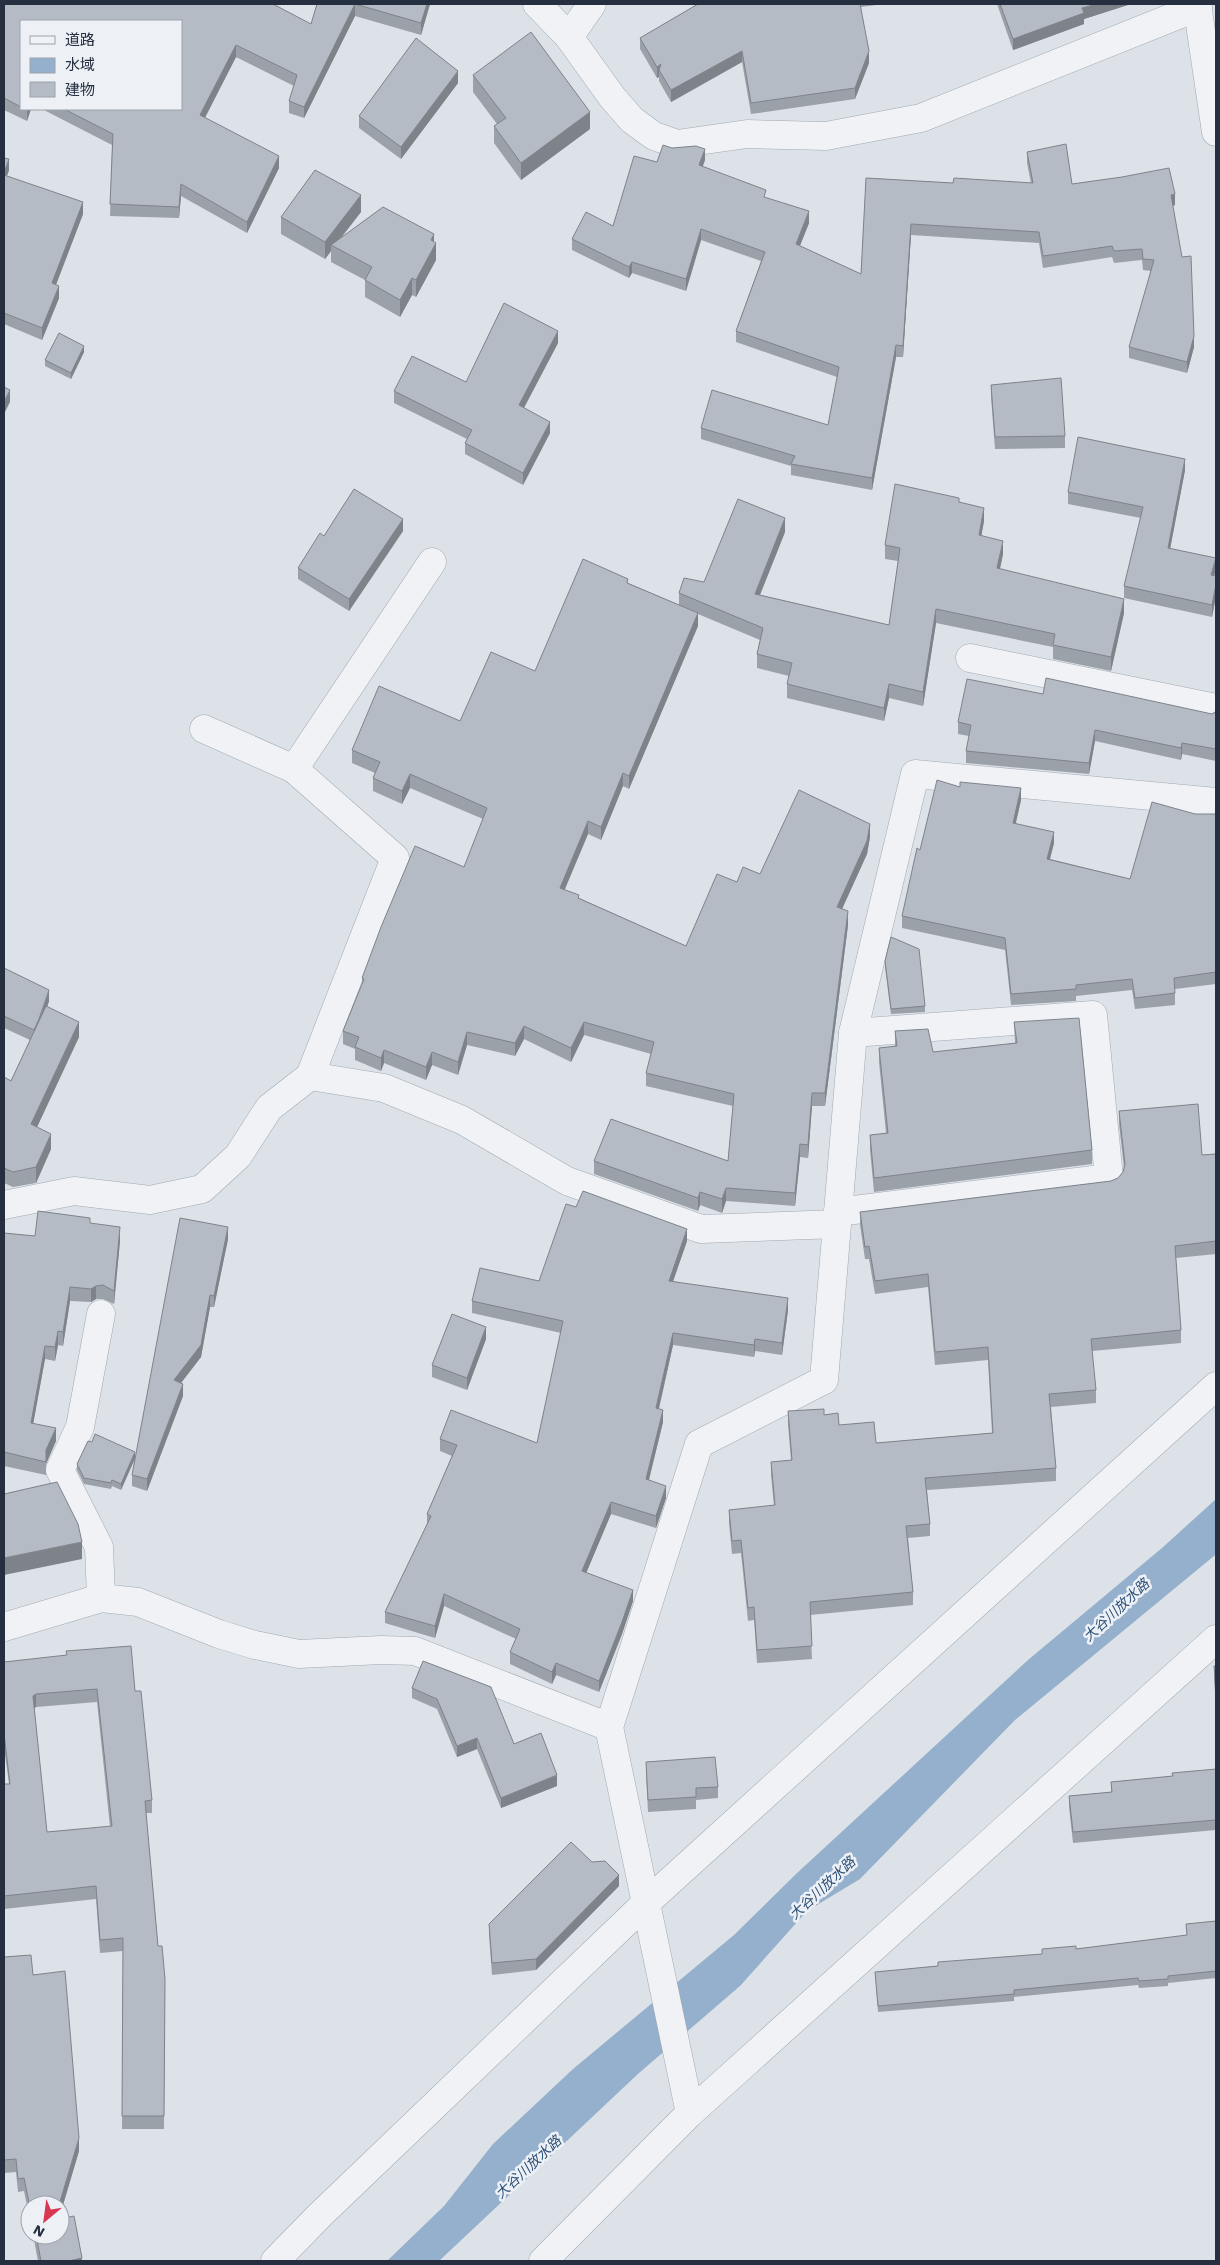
<svg xmlns="http://www.w3.org/2000/svg" width="1220" height="2265" font-family="'Work Sans','Noto Sans JP',sans-serif">
<style>
.water{fill:#95b0cc}
.lines{fill:none;stroke-linecap:round;stroke-linejoin:round}
.minor-casing{stroke:#a2a9b2;stroke-width:29}
.minor{stroke:#f0f2f6;stroke-width:28}
.wall{fill:#9ba1a9;fill-rule:evenodd}
.shaded-wall{fill:#7e838a}
.building{fill:#b4bbc5;stroke:#7e838a;fill-rule:evenodd}
.labels{text-anchor:middle;stroke-width:5;stroke-linejoin:round;paint-order:stroke}
.water-label{font-size:14px;font-style:italic;fill:#2c4f77;stroke:#edf1f6}
</style>
<rect width="100%" height="100%" fill="#dde2e8"/>
<polygon class="water" points="1216,1499 1216,1554 1214,1556 1015,1720 860,1879 807,1911 740,1986 639,2073 439,2261 387,2261 444,2206 493,2144 573,2069 734,1935 796,1874 1028,1660 1162,1548"/>
<g class="lines">
<g class="minor-casing">
<g id="minor">
<polyline points="537,4 569,37 612,97 632,120 654,136 677,144 747,134 826,136 921,118 1198,7"/>
<polyline points="1197,4 1216,132"/>
<polyline points="569,37 592,4"/>
<polyline points="970,658 1216,708"/>
<polyline points="204,729 294,769"/>
<polyline points="310,1076 395,858 294,769 432,562"/>
<polyline points="4,1205 74,1191 150,1200 202,1189 238,1156 269,1108 310,1076 384,1088 462,1120 567,1181 701,1229 837,1224"/>
<polyline points="838,1212 1109,1178 1093,1015 853,1033"/>
<polyline points="101,1598 99,1547 60,1470 80,1427 101,1314"/>
<polyline points="4,1627 101,1598 138,1602 219,1634 255,1645 299,1654 381,1650 415,1651 609,1727"/>
<polyline points="690,2113 609,1727 699,1444 824,1380 853,1033 915,774 1216,802"/>
<polyline points="275,2261 320,2215 647,1902 1216,1386"/>
<polyline points="543,2261 690,2113 1216,1639"/>
</g>
</g>
<use href="#minor" class="minor"/>
</g>
<g class="wall">
<polygon points="4,4 311,24 317,4 430,4 421,35 355,16 304,118 289,113 289,101 294,86 236,57 205,118 279,168 247,233 181,196 179,218 110,216 112,145 42,109 181,109 21,21 21,109 31,109 27,121 4,110"/>
<polygon points="698,4 884,4 861,7 869,63 855,99 751,114 742,62 671,102 659,81 659,77 657,78 640,49 640,38"/>
<polygon points="997,4 1131,4 1084,19 1084,24 1013,50"/>
<polygon points="473,75 590,129 521,180 494,143 494,126 497,124 473,92"/>
<polygon points="458,83 401,159 359,128 359,116"/>
<polygon points="672,148 705,160 702,167 766,198 809,223 800,246 861,274 866,178 953,183 1031,183 1027,163 1027,152 1072,184 1175,205 1173,206 1194,347 1187,373 1129,358 1129,347 1151,271 1143,270 1142,260 1114,263 1112,257 1043,268 1039,243 911,235 903,357 896,357 872,490 791,475 791,466 701,439 701,428 828,425 837,377 736,342 736,331 761,261 701,240 686,291 632,273 629,278 572,250 572,239 613,226 657,162"/>
<polygon points="4,158 9,170 7,176 83,214 56,285 59,298 42,340 4,324"/>
<polygon points="361,212 342,237 434,242 436,260 416,297 412,295 400,317 365,297 365,280 331,262 331,251 325,259 281,234 281,217"/>
<polygon points="558,343 524,408 550,433 523,485 465,454 465,443 467,439 394,403 394,391 466,382"/>
<polygon points="84,352 71,379 45,366 45,360"/>
<polygon points="991,385 1065,436 1065,448 995,449 991,397"/>
<polygon points="1185,470 1170,549 1216,570 1214,575 1216,576 1216,596 1212,617 1124,598 1124,586 1141,518 1068,504 1068,492"/>
<polygon points="959,502 984,521 981,536 1003,554 1000,569 1124,613 1111,671 1053,659 1053,647 936,623 923,706 889,698 884,721 787,698 787,684 789,676 757,668 757,654 760,640 698,614 698,626 629,789 623,786 601,840 588,834 564,890 579,898 686,946 737,882 870,837 867,854 842,909 848,925 825,1106 812,1106 808,1158 800,1157 795,1206 726,1201 722,1213 700,1205 698,1211 594,1174 594,1161 728,1161 733,1106 646,1086 646,1073 651,1054 584,1035 571,1062 524,1039 515,1056 467,1045 458,1075 432,1065 426,1080 384,1063 381,1071 355,1060 355,1049 343,1044 343,1031 362,986 362,978 464,867 483,819 410,788 402,804 373,791 373,778 375,773 352,763 352,750 460,721 535,671 628,583 679,605 679,593 704,582 785,532 760,595 889,625 898,561 885,559 885,545"/>
<polygon points="403,531 349,611 298,579 298,568 324,536"/>
<polygon points="1043,694 1212,714 1216,712 1216,761 1182,754 1181,760 1095,741 1089,774 966,763 966,751 969,736 958,734 958,722"/>
<polygon points="960,787 1021,800 1016,823 1054,843 1050,859 1130,879 1195,814 1216,814 1216,984 1175,989 1175,1005 1135,1009 1132,990 1076,996 1076,1001 1011,1005 1005,950 902,928 902,916 920,850"/>
<polygon points="885,961 925,1006 925,1012 891,1014 885,967"/>
<polygon points="4,968 49,1001 47,1007 79,1037 37,1127 51,1149 36,1183 13,1187 4,1183 4,1077 11,1081 30,1040 4,1028"/>
<polygon points="1014,1022 1092,1150 1092,1164 874,1192 870,1150 870,1135 886,1133 879,1062 879,1048 895,1046 895,1031 933,1052 1015,1043"/>
<polygon points="1119,1111 1202,1155 1216,1154 1216,1254 1176,1258 1181,1330 1181,1343 1092,1351 1096,1390 1096,1403 1051,1407 1056,1468 1056,1481 927,1490 930,1524 930,1536 908,1538 913,1592 913,1605 810,1615 812,1659 757,1663 754,1620 748,1621 741,1553 732,1554 729,1523 729,1510 774,1506 771,1475 771,1462 791,1460 788,1424 788,1411 824,1415 839,1425 876,1443 992,1433 988,1360 935,1365 928,1287 875,1294 869,1259 865,1259 860,1225 860,1212 1111,1181 1118,1178 1123,1172 1124,1168 1119,1124"/>
<polygon points="576,1207 687,1241 673,1281 788,1310 782,1355 755,1351 754,1357 673,1345 659,1409 663,1422 649,1480 666,1498 656,1528 611,1514 586,1573 633,1601 622,1634 599,1692 556,1675 552,1684 510,1664 510,1652 516,1639 444,1606 435,1638 385,1623 385,1612 427,1526 427,1514 452,1456 440,1451 440,1439 537,1443 561,1333 472,1313 472,1301 539,1281"/>
<polygon points="90,1223 120,1241 114,1304 103,1299 96,1299 91,1302 70,1301 63,1346 58,1345 55,1361 45,1359 33,1423 56,1441 46,1464 46,1475 4,1466 4,1233 35,1236"/>
<polygon points="228,1239 214,1307 210,1307 201,1357 181,1383 183,1396 147,1491 132,1486 132,1475 135,1459 121,1490 112,1486 111,1489 84,1484 77,1470 77,1464 92,1442 135,1457"/>
<polygon points="486,1339 467,1390 432,1377 432,1365"/>
<polygon points="423,1661 514,1744 557,1786 501,1808 477,1749 457,1757 437,1709 412,1698 412,1688"/>
<path d="M4,1662L135,1691L152,1800V1813H146L158,1946L165,1979L164,2129H122L123,1951L100,1953L96,1899L4,1909V1784H9L4,1747ZM97,1702L110,1827L47,1832L34,1708L36,1707Z"/>
<polygon points="1214,1666 1216,1666 1216,1704 1214,1680"/>
<polygon points="646,1762 718,1787 718,1798 696,1800 696,1809 648,1812 646,1773"/>
<polygon points="1216,1769 1216,1830 1073,1843 1069,1807 1069,1796 1111,1792 1111,1782 1172,1776"/>
<polygon points="592,1862 619,1886 536,1970 492,1975 489,1935 489,1924"/>
<polygon points="1216,1921 1216,1978 1168,1983 1168,1986 1139,1988 1138,1985 1014,1997 1014,2001 878,2012 875,1972 938,1966 1042,1955 1042,1949 1076,1949 1187,1935 1186,1924"/>
<polygon points="4,1957 33,1975 79,2151 60,2215 60,2205 30,2205 30,2220 24,2191 18,2192 16,2172 4,2173"/>
<polygon points="33,2235 60,2235 82,2261 38,2261"/>
</g>
<g class="shaded-wall">
<polygon points="355,4 355,16 304,118 304,107"/>
<polygon points="427,4 430,4 421,35 421,23"/>
<polygon points="1097,4 1131,4 1084,19 1084,24 1013,50 1013,39 1082,8"/>
<polygon points="236,45 236,57 200,127 200,115"/>
<polygon points="742,51 742,62 671,102 671,90"/>
<polygon points="869,51 869,63 855,99 855,88"/>
<polygon points="661,64 659,70 659,77 657,78 657,67"/>
<polygon points="458,71 458,83 401,159 401,147"/>
<polygon points="27,109 31,109 27,121"/>
<polygon points="590,112 590,129 521,180 521,163"/>
<polygon points="705,149 705,160 699,177 699,165"/>
<polygon points="279,156 279,168 247,233 247,222"/>
<polygon points="9,159 9,170 4,184 4,173"/>
<polygon points="181,184 181,196 179,218 179,207"/>
<polygon points="1175,194 1175,205 1171,206 1171,195"/>
<polygon points="361,195 361,212 334,246 331,245 331,251 325,259 325,242"/>
<polygon points="83,202 83,214 52,295 52,283"/>
<polygon points="809,211 809,223 796,255 796,244"/>
<polygon points="911,224 911,235 903,357 903,346"/>
<polygon points="701,229 701,240 686,291 686,279"/>
<polygon points="434,234 434,246 436,243 436,260 416,297 416,280 431,240"/>
<polygon points="632,262 632,273 629,278 629,267"/>
<polygon points="412,278 412,295 400,317 400,300"/>
<polygon points="59,286 59,298 42,340 42,328"/>
<polygon points="558,331 558,343 519,417 519,405"/>
<polygon points="1194,336 1194,347 1187,373 1187,362"/>
<polygon points="896,345 896,357 872,490 872,478"/>
<polygon points="84,346 84,352 71,379 71,373"/>
<polygon points="10,390 10,402 4,414 4,402"/>
<polygon points="550,422 550,433 523,485 523,473"/>
<polygon points="1185,459 1185,470 1168,560 1168,548"/>
<polygon points="984,508 984,521 979,549 979,535"/>
<polygon points="785,518 785,532 755,607 755,594"/>
<polygon points="403,519 403,531 349,611 349,599"/>
<polygon points="1003,541 1003,554 997,582 997,568"/>
<polygon points="1216,558 1216,570 1211,586 1211,575"/>
<polygon points="1216,584 1216,596 1212,617 1212,605"/>
<polygon points="1124,599 1124,613 1111,671 1111,657"/>
<polygon points="936,609 936,623 923,706 923,692"/>
<polygon points="698,613 698,626 629,789 629,776"/>
<polygon points="889,684 889,698 884,721 884,708"/>
<polygon points="1095,730 1095,741 1089,774 1089,763"/>
<polygon points="1182,743 1182,754 1181,760 1181,748"/>
<polygon points="623,773 623,786 601,840 601,827"/>
<polygon points="410,774 410,788 402,804 402,791"/>
<polygon points="1021,788 1021,800 1013,834 1013,823"/>
<polygon points="588,821 588,834 560,901 560,888"/>
<polygon points="870,824 870,837 867,854 837,920 837,907"/>
<polygon points="1054,832 1054,843 1047,870 1047,859"/>
<polygon points="848,911 848,925 825,1106 825,1093"/>
<polygon points="49,990 49,1001 36,1042 36,1031"/>
<polygon points="79,1022 79,1037 31,1140 31,1124"/>
<polygon points="584,1022 584,1035 571,1062 571,1048"/>
<polygon points="524,1026 524,1039 515,1056 515,1043"/>
<polygon points="467,1032 467,1045 458,1075 458,1062"/>
<polygon points="384,1050 384,1063 381,1071 381,1058"/>
<polygon points="432,1052 432,1065 426,1080 426,1067"/>
<polygon points="812,1093 812,1106 808,1158 808,1145"/>
<polygon points="51,1134 51,1149 36,1183 36,1167"/>
<polygon points="800,1144 800,1157 795,1206 795,1193"/>
<polygon points="726,1188 726,1201 722,1213 722,1199"/>
<polygon points="700,1192 700,1205 698,1211 698,1198"/>
<polygon points="120,1227 120,1241 114,1304 114,1291"/>
<polygon points="228,1227 228,1239 214,1307 214,1296"/>
<polygon points="687,1229 687,1241 669,1293 669,1281"/>
<polygon points="96,1286 96,1299 91,1302 91,1289"/>
<polygon points="70,1287 70,1301 63,1346 63,1332"/>
<polygon points="210,1295 210,1307 201,1357 174,1392 174,1380"/>
<polygon points="788,1298 788,1310 782,1355 782,1343"/>
<polygon points="486,1327 486,1339 467,1390 467,1378"/>
<polygon points="58,1331 58,1345 55,1361 55,1347"/>
<polygon points="673,1333 673,1345 656,1420 656,1408"/>
<polygon points="755,1339 755,1351 754,1357 754,1345"/>
<polygon points="45,1346 45,1359 31,1436 31,1423"/>
<polygon points="183,1384 183,1396 147,1491 147,1479"/>
<polygon points="663,1410 663,1422 646,1491 646,1479"/>
<polygon points="56,1428 56,1441 46,1464 46,1475 46,1450"/>
<polygon points="135,1452 135,1458 121,1490 121,1484"/>
<polygon points="666,1486 666,1498 656,1528 656,1516"/>
<polygon points="611,1502 611,1514 582,1583 582,1571"/>
<polygon points="82,1542 82,1559 4,1575 4,1558"/>
<polygon points="633,1590 633,1601 622,1634 599,1692 599,1681"/>
<polygon points="444,1594 444,1606 435,1638 435,1626"/>
<polygon points="556,1663 556,1675 552,1684 552,1672"/>
<polygon points="36,1694 36,1707 33,1709 33,1696"/>
<polygon points="477,1738 477,1749 457,1757 457,1746"/>
<polygon points="557,1775 557,1786 501,1808 501,1798"/>
<polygon points="619,1875 619,1886 536,1970 536,1959"/>
<polygon points="79,2138 79,2151 60,2215 60,2205 59,2205"/>
<polygon points="82,2258 82,2261 69,2261"/>
</g>
<g class="building">
<polygon points="4,4 273,4 311,24 317,4 427,4 421,23 355,4 304,107 289,101 297,75 236,45 200,115 279,156 247,222 181,184 179,207 110,204 113,134 64,109 181,109 181,21 21,21 21,107 4,98"/>
<polygon points="698,4 860,4 869,51 855,88 751,103 742,51 671,90 659,70 661,64 657,67 640,38"/>
<polygon points="1000,4 1097,4 1082,8 1084,13 1013,39"/>
<polygon points="531,32 590,112 521,163 494,126 506,118 473,75"/>
<polygon points="416,38 458,71 401,147 359,116"/>
<polygon points="1066,144 1072,184 1122,177 1169,168 1175,194 1171,195 1182,257 1191,256 1194,336 1187,362 1129,347 1154,260 1143,259 1142,249 1114,251 1112,246 1043,256 1039,232 911,224 903,346 896,345 872,478 791,464 795,456 701,428 712,390 828,425 839,367 736,331 765,252 701,229 686,279 632,262 629,267 572,239 586,212 613,226 634,156 657,162 663,145 672,148 696,146 705,149 699,165 766,190 764,197 809,211 796,244 861,274 866,178 953,183 954,178 1033,183 1027,152"/>
<polygon points="4,158 9,159 4,173"/>
<polygon points="315,170 361,195 325,242 281,217"/>
<polygon points="4,175 83,202 52,283 59,286 42,328 4,313"/>
<polygon points="383,207 434,234 431,240 436,243 416,280 412,278 400,300 365,280 372,267 331,245"/>
<polygon points="504,303 558,331 519,405 550,422 523,473 465,443 472,430 394,391 412,356 466,382"/>
<polygon points="59,333 84,346 71,373 45,360"/>
<polygon points="1061,378 1065,436 995,437 991,385"/>
<polygon points="4,387 10,390 4,402"/>
<polygon points="1078,437 1185,459 1168,548 1216,558 1211,575 1216,576 1216,584 1212,605 1124,586 1143,507 1068,492"/>
<polygon points="895,484 959,498 959,502 984,508 979,535 1003,541 997,568 1124,599 1111,657 1053,645 1055,634 936,609 923,692 889,684 884,708 787,684 792,663 757,654 763,628 679,593 684,578 704,582 738,499 785,518 755,594 889,625 900,548 885,545"/>
<polygon points="354,489 403,519 349,599 298,568 320,533 324,536"/>
<polygon points="583,559 628,579 627,583 698,613 629,776 623,773 601,827 588,821 560,888 579,895 578,898 686,946 717,874 737,882 743,867 760,874 799,790 870,824 867,841 837,907 848,911 825,1093 812,1093 808,1145 800,1144 795,1193 726,1188 722,1199 700,1192 698,1198 594,1161 611,1119 728,1161 734,1094 646,1073 654,1042 584,1022 571,1048 524,1026 515,1043 467,1032 458,1062 432,1052 426,1067 384,1050 381,1058 355,1047 359,1037 343,1031 364,979 362,978 381,927 415,846 464,867 487,808 410,774 402,791 373,778 380,762 352,750 379,686 460,721 491,652 535,671"/>
<polygon points="1046,678 1212,714 1215,712 1216,712 1216,749 1182,743 1181,748 1095,730 1089,763 966,751 971,725 958,722 967,679 1043,694"/>
<polygon points="937,780 960,787 960,782 1021,788 1013,823 1054,832 1047,859 1130,879 1152,802 1195,814 1216,814 1216,972 1174,978 1175,993 1135,998 1132,979 1076,985 1076,989 1011,994 1005,938 902,916 917,848 920,850"/>
<polygon points="891,937 919,949 925,1006 891,1009 885,961"/>
<polygon points="4,968 49,990 39,1019 34,1030 4,1016"/>
<polygon points="46,1006 79,1022 31,1124 51,1134 36,1167 13,1172 4,1168 4,1077 11,1081"/>
<polygon points="1079,1018 1092,1150 874,1178 870,1135 888,1133 879,1048 897,1046 895,1031 928,1029 933,1052 1017,1043 1014,1022"/>
<polygon points="1198,1104 1202,1155 1216,1154 1216,1241 1175,1246 1181,1330 1091,1339 1096,1390 1049,1394 1056,1468 925,1478 930,1524 906,1526 913,1592 810,1602 812,1646 757,1650 754,1607 748,1608 741,1540 732,1541 729,1510 775,1505 771,1462 792,1460 788,1411 824,1409 824,1415 838,1413 839,1425 874,1422 876,1443 993,1433 988,1347 935,1352 928,1274 875,1281 869,1246 865,1247 860,1212 1111,1181 1118,1178 1123,1172 1125,1164 1119,1111"/>
<polygon points="583,1191 687,1229 669,1281 788,1298 782,1343 755,1339 754,1345 673,1333 656,1408 663,1410 646,1479 666,1486 656,1516 611,1502 582,1571 633,1590 622,1622 599,1681 556,1663 552,1672 510,1652 520,1629 444,1594 435,1626 385,1612 431,1516 427,1514 457,1445 440,1439 451,1410 537,1443 563,1321 472,1301 480,1268 539,1281 566,1204 576,1207"/>
<polygon points="38,1211 90,1218 90,1223 120,1227 114,1291 103,1285 96,1286 91,1289 70,1287 63,1332 58,1331 55,1347 45,1346 31,1423 56,1428 46,1450 46,1462 4,1452 4,1233 35,1236"/>
<polygon points="180,1218 228,1227 214,1296 210,1295 201,1345 174,1380 183,1384 147,1479 132,1475"/>
<polygon points="452,1314 486,1327 467,1378 432,1365"/>
<polygon points="95,1434 135,1452 121,1484 112,1480 111,1483 84,1478 77,1464 88,1441 92,1442"/>
<polygon points="57,1482 78,1524 82,1542 4,1558 4,1494"/>
<path d="M131,1646L135,1691H141L152,1800L145,1801L158,1946H162L165,1979L164,2116H122L123,1938L100,1940L96,1886L4,1896V1784H10L4,1734V1662L67,1655L66,1651ZM97,1689L112,1826L47,1832L33,1696L36,1694Z"/>
<polygon points="423,1661 491,1687 514,1744 541,1733 557,1775 501,1798 477,1738 457,1746 437,1699 412,1688"/>
<polygon points="1214,1666 1216,1666 1216,1690"/>
<polygon points="715,1757 718,1787 696,1788 696,1797 648,1800 646,1762"/>
<polygon points="1216,1769 1216,1820 1073,1832 1069,1796 1112,1792 1111,1782 1173,1776 1172,1773"/>
<polygon points="571,1842 592,1862 605,1861 619,1875 536,1959 492,1963 489,1924"/>
<polygon points="1216,1921 1216,1971 1168,1976 1168,1979 1139,1981 1138,1978 1014,1990 1014,1994 878,2006 875,1972 938,1966 938,1962 1042,1954 1042,1949 1076,1946 1076,1949 1187,1935 1186,1924"/>
<polygon points="31,1955 33,1975 65,1971 79,2138 59,2205 30,2205 30,2207 24,2178 18,2179 16,2159 4,2160 4,1957"/>
<polygon points="74,2216 82,2258 69,2261 41,2261 36,2235 60,2235 60,2219"/>
</g>
<g class="labels">
<g class="water-label">
<text transform="translate(1116 1610) rotate(-43)" y="5">大谷川放水路</text>
<text transform="translate(822 1888) rotate(-43)" y="5">大谷川放水路</text>
<text transform="translate(528 2167) rotate(-43)" y="5">大谷川放水路</text>
</g>
</g>
<rect width="1220" height="2265" fill="none" stroke="#252f40" stroke-width="10"/>
<rect x="20" y="20" width="162" height="90" fill="#edf1f6" stroke="#9da3ad"/>
<rect x="30" y="36" width="25" height="8" fill="#f0f2f6" stroke="#9da3ad"/>
<text x="65" y="45" font-size="15" fill="#252f40">道路</text>
<rect x="30" y="58" width="25" height="15" fill="#95b0cc" stroke="#9da3ad"/>
<text x="65" y="70" font-size="15" fill="#252f40">水域</text>
<rect x="30" y="82" width="25" height="15" fill="#b4bbc5" stroke="#9da3ad"/>
<text x="65" y="95" font-size="15" fill="#252f40">建物</text>
<g transform="translate(45 2220) rotate(209)"><circle r="24" fill="#edf1f6" stroke="#9da3ad"/>
<path d="M0-4L9 19L0 12L-9 19Z" fill="#d93651"/>
<text y="-8" font-size="14" font-weight="bold" text-anchor="middle" fill="#252f40">N</text>
</g>
</svg>
